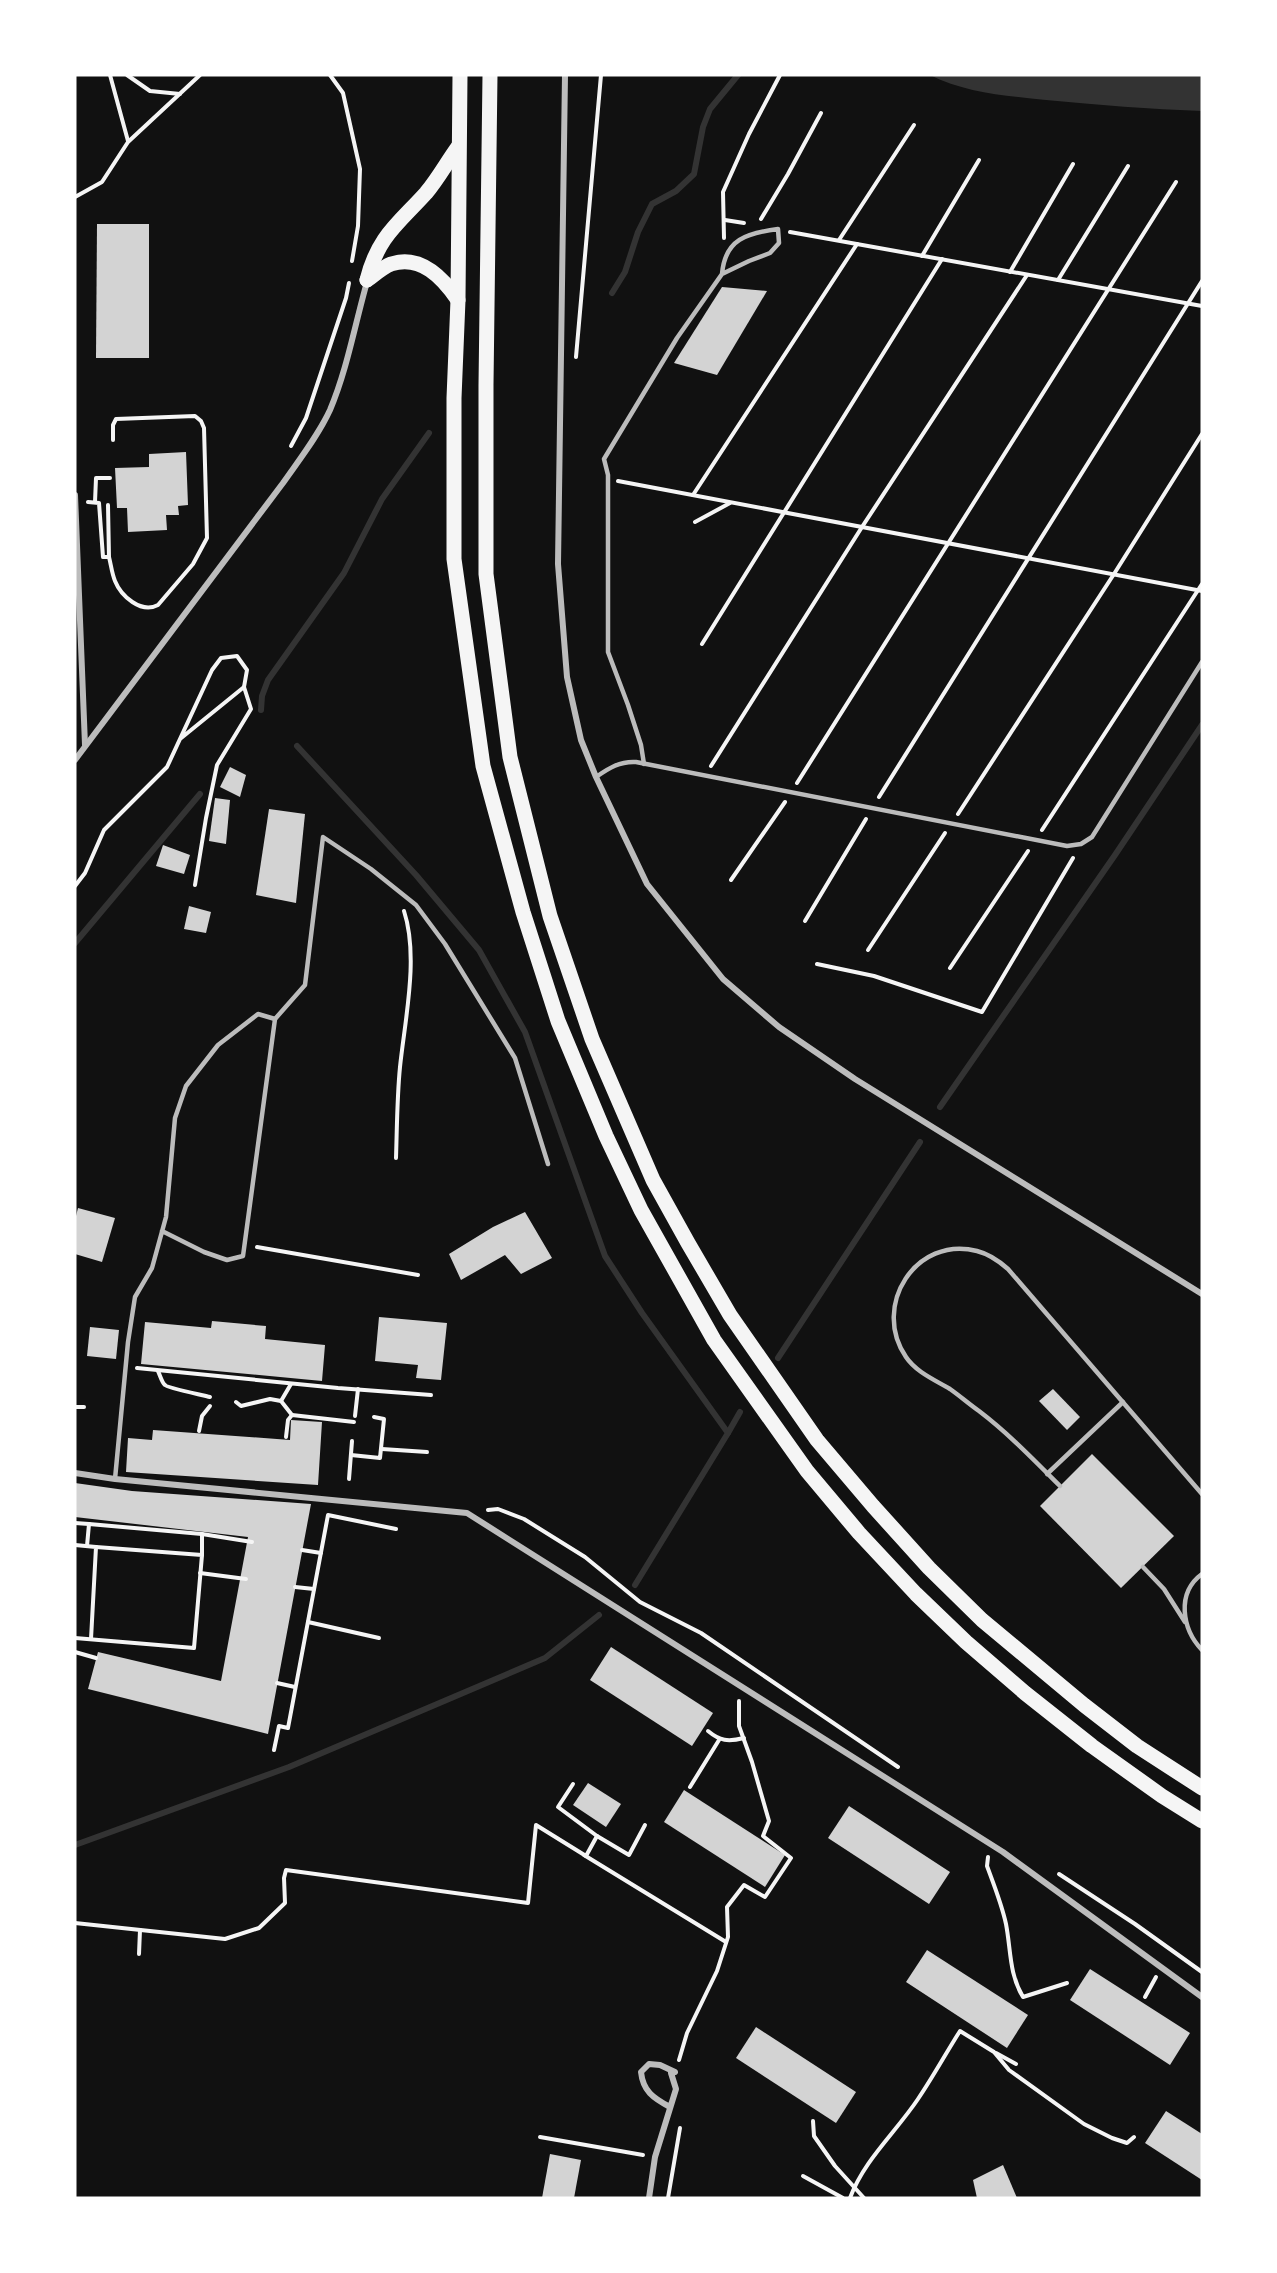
<svg xmlns="http://www.w3.org/2000/svg" width="1277" height="2273" font-family="'DejaVu Sans',sans-serif">
<style>
.water{fill:#333}
.lines{fill:none;stroke-linecap:round;stroke-linejoin:round}
.stream{stroke:#333;stroke-width:6}
.building{fill:#d3d3d3}
.path{stroke:#f5f5f5;stroke-width:4}
.service{stroke:#bcbcbc;stroke-width:4.5}
.minor{stroke:#bcbcbc;stroke-width:6}
.primary{stroke:#f5f5f5;stroke-width:15}
</style>
<rect width="100%" height="100%" fill="#111"/>
<path class="water" d="M930,75H1202V111C1150,109 1098,105 1046,100C1008,96 965,93 930,75Z"/>
<g class="lines">
<g class="stream">
<polyline points="612,293 625,272 638,232 652,204 676,191 694,174 703,127 710,109 738,75"/>
<polyline points="261,710 262,696 268,680 344,573 382,499 429,433"/>
<polyline points="297,746 416,875 479,950 525,1032 605,1256 642,1313 728,1433 635,1585"/>
<polyline points="75,943 200,794"/>
<polyline points="940,1107 1115,855 1202,725"/>
<polyline points="778,1358 920,1142"/>
<polyline points="728,1433 740,1412"/>
<polyline points="75,1845 289,1767 545,1658 599,1615"/>
</g>
</g>
<g class="building">
<polygon points="97,224 149,224 149,358 96,358"/>
<polygon points="722,287 767,291 717,375 674,363"/>
<polygon points="186,452 188,505 178,506 179,515 166,515 167,530 128,532 127,508 117,508 115,468 149,467 149,454"/>
<polygon points="230,767 246,775 240,797 220,787"/>
<polygon points="215,798 230,800 226,844 209,841"/>
<polygon points="269,809 305,814 296,903 256,895"/>
<polygon points="163,845 190,855 184,874 156,866"/>
<polygon points="189,906 211,912 206,933 184,929"/>
<polygon points="78,1208 115,1218 102,1262 75,1254 75,1220"/>
<polygon points="525,1212 552,1258 521,1274 505,1255 461,1280 449,1254 493,1227"/>
<polygon points="379,1317 447,1323 441,1380 416,1378 418,1365 375,1361"/>
<polygon points="212,1321 266,1326 265,1339 325,1345 322,1381 141,1364 145,1322 211,1328"/>
<polygon points="90,1327 119,1330 116,1359 87,1356"/>
<polygon points="1053,1389 1080,1417 1067,1430 1039,1401"/>
<polygon points="291,1420 322,1422 318,1485 126,1472 128,1438 152,1440 153,1430 290,1440"/>
<polygon points="1092,1454 1174,1536 1121,1588 1040,1506"/>
<polygon points="75,1483 132,1491 311,1504 268,1734 88,1689 98,1652 221,1681 248,1537 75,1517"/>
<polygon points="611,1647 713,1713 692,1746 590,1680"/>
<polygon points="588,1783 621,1804 606,1827 573,1805"/>
<polygon points="684,1790 785,1855 765,1887 664,1822"/>
<polygon points="849,1806 950,1872 929,1904 828,1838"/>
<polygon points="927,1950 1028,2015 1007,2048 906,1982"/>
<polygon points="1090,1969 1190,2033 1170,2065 1070,2000"/>
<polygon points="756,2027 856,2092 836,2123 736,2058"/>
<polygon points="1166,2111 1202,2134 1202,2180 1145,2143"/>
<polygon points="550,2154 581,2160 574,2198 542,2198"/>
<polygon points="1003,2165 1017,2198 977,2198 973,2180"/>
</g>
<g class="lines">
<g class="path">
<polyline points="110,75 128,141"/>
<polyline points="127,75 150,91 180,94"/>
<polyline points="330,75 343,93 360,169 358,226 352,261"/>
<polyline points="75,197 102,182 128,142 200,75"/>
<polyline points="761,219 788,174 821,113"/>
<polyline points="725,220 744,223"/>
<polyline points="790,232 1202,306"/>
<polyline points="724,238 723,192 749,134 780,75"/>
<polyline points="839,240 914,125"/>
<polyline points="922,256 979,160"/>
<polyline points="1010,272 1073,164"/>
<polyline points="1058,280 1128,166"/>
<polyline points="576,357 601,75"/>
<polyline points="291,446 306,418 346,298 349,283"/>
<polyline points="618,481 1202,591"/>
<polyline points="693,495 857,244"/>
<polyline points="88,502 99,503 103,557 109,557 108,505"/>
<polyline points="95,502 96,478 110,478"/>
<polyline points="695,522 730,503"/>
<path d="M109,557C111,565 112,574 115,581C121,596 141,614 158,605L193,564L207,538L204,428L201,421L195,416L116,419L113,425V440"/>
<polyline points="702,644 942,259"/>
<polyline points="711,766 862,527 1027,275"/>
<polyline points="797,783 1176,182"/>
<polyline points="879,797 1202,281"/>
<polyline points="958,814 1114,574 1202,434"/>
<polyline points="1042,830 1202,584"/>
<polyline points="731,880 785,802"/>
<polyline points="195,885 206,818 217,765 251,709 244,687"/>
<polyline points="75,886 85,873 104,830 167,767 212,670 221,658 237,656 247,670 244,687 180,739"/>
<polyline points="805,921 866,819"/>
<polyline points="868,950 945,833"/>
<polyline points="817,964 874,976 982,1012 1073,858"/>
<polyline points="950,968 1028,851"/>
<path d="M396,1158C397,1128 397,1097 400,1067C405,1019 419,957 404,911"/>
<polyline points="257,1247 418,1275"/>
<polyline points="137,1368 338,1388 431,1395"/>
<path d="M158,1371C160,1375 162,1383 165,1385C167,1388 203,1395 210,1397"/>
<polyline points="281,1401 291,1384"/>
<polyline points="236,1402 241,1406 270,1399 281,1401 292,1415"/>
<polyline points="75,1407 84,1407"/>
<polyline points="355,1416 358,1389"/>
<polyline points="199,1431 202,1416 210,1406"/>
<polyline points="286,1437 288,1420 292,1415 354,1422"/>
<polyline points="382,1449 427,1452"/>
<polyline points="351,1455 380,1458 384,1419 374,1417"/>
<polyline points="349,1479 352,1441"/>
<polyline points="488,1510 498,1509 524,1519 585,1557 640,1602 701,1633 898,1767"/>
<polyline points="75,1523 89,1524"/>
<polyline points="75,1545 96,1547 91,1639"/>
<polyline points="87,1546 89,1524 202,1534 252,1542"/>
<polyline points="302,1550 321,1553"/>
<polyline points="202,1555 202,1534"/>
<polyline points="200,1573 246,1579"/>
<polyline points="295,1587 314,1589"/>
<polyline points="308,1622 379,1638"/>
<polyline points="75,1638 194,1648 202,1555 96,1547"/>
<polyline points="75,1652 96,1658"/>
<polyline points="277,1683 295,1687"/>
<path d="M708,1731C720,1741 728,1742 744,1738"/>
<polyline points="274,1750 279,1726 288,1728 328,1515 396,1529"/>
<polyline points="573,1784 558,1807 597,1836 629,1855 645,1825"/>
<polyline points="690,1787 719,1740"/>
<polyline points="584,1855 726,1942"/>
<path d="M988,1857L987,1866C994,1885 1002,1905 1006,1924C1011,1950 1009,1974 1023,1997L1067,1983"/>
<polyline points="1059,1874 1135,1924 1202,1972"/>
<polyline points="75,1923 225,1939 259,1928 285,1903 284,1878 286,1870 528,1903 536,1825 586,1856 597,1836"/>
<polyline points="139,1954 140,1930"/>
<polyline points="1145,1997 1156,1977"/>
<polyline points="996,2053 1016,2064"/>
<polyline points="679,2060 687,2033 717,1971 728,1937 727,1907 744,1885 765,1897 791,1858 763,1836 769,1821 752,1762 739,1726 739,1701"/>
<polyline points="813,2121 814,2136 835,2166 864,2198"/>
<polyline points="540,2137 643,2155"/>
<polyline points="803,2176 843,2198"/>
<polyline points="668,2198 680,2128"/>
<path d="M850,2198C864,2160 896,2132 918,2099C933,2077 946,2053 960,2031L994,2052L1009,2070L1084,2124L1112,2138L1127,2143L1134,2137"/>
</g>
<g class="service">
<path d="M644,764L641,745L628,705L608,652V475L604,459L677,338L722,274L749,261L770,253L779,243L778,229C747,233 725,239 722,274"/>
<path d="M596,777C609,768 620,761 636,762L1067,846L1081,844L1092,837L1202,662"/>
<polyline points="275,1019 305,985 323,837 371,869 416,905 445,944 515,1058 548,1164"/>
<polyline points="1047,1474 1123,1402"/>
<polyline points="115,1479 128,1342 135,1297 152,1268 166,1217 175,1118 186,1086 218,1045 258,1014 275,1019 243,1256 227,1260 204,1252 162,1231"/>
<path d="M1060,1486C1034,1460 1008,1433 979,1411C969,1404 960,1396 950,1389C935,1380 916,1372 906,1357C871,1306 916,1235 977,1251C989,1254 999,1261 1008,1269L1202,1494"/>
<polyline points="1143,1567 1164,1589 1185,1622"/>
<path d="M1202,1574C1176,1593 1182,1629 1202,1650"/>
</g>
<g class="minor">
<polyline points="565,75 558,564 567,677 581,740 596,777 647,884 723,979 779,1027 855,1079 1202,1294"/>
<polyline points="75,495 85,745"/>
<path d="M75,760L283,483C299,460 318,436 330,410C347,370 355,324 367,282"/>
<polyline points="75,1473 115,1479 467,1513 1003,1852 1202,1997"/>
<path d="M649,2198L655,2157L676,2089L671,2073L675,2072L660,2065L649,2064L641,2072C643,2091 653,2098 670,2107"/>
</g>
<g class="primary">
<polyline points="460,75 458,300 454,398 454,559 483,766 523,912 558,1021 606,1136 641,1210 714,1340 807,1471 859,1533 916,1594 966,1642 1025,1693 1092,1746 1162,1796 1202,1821"/>
<polyline points="490,75 486,385 486,574 510,757 550,916 592,1039 653,1180 688,1243 730,1315 817,1440 873,1506 929,1568 982,1620 1084,1705 1137,1746 1202,1788"/>
<path d="M367,280C378,236 398,224 426,193C438,179 447,162 458,147"/>
<path d="M367,280C374,275 383,267 391,264C421,254 443,278 458,300"/>
</g>
</g>
<rect width="1277" height="2273" fill="none" stroke="#ffffff" stroke-width="153"/>
</svg>
